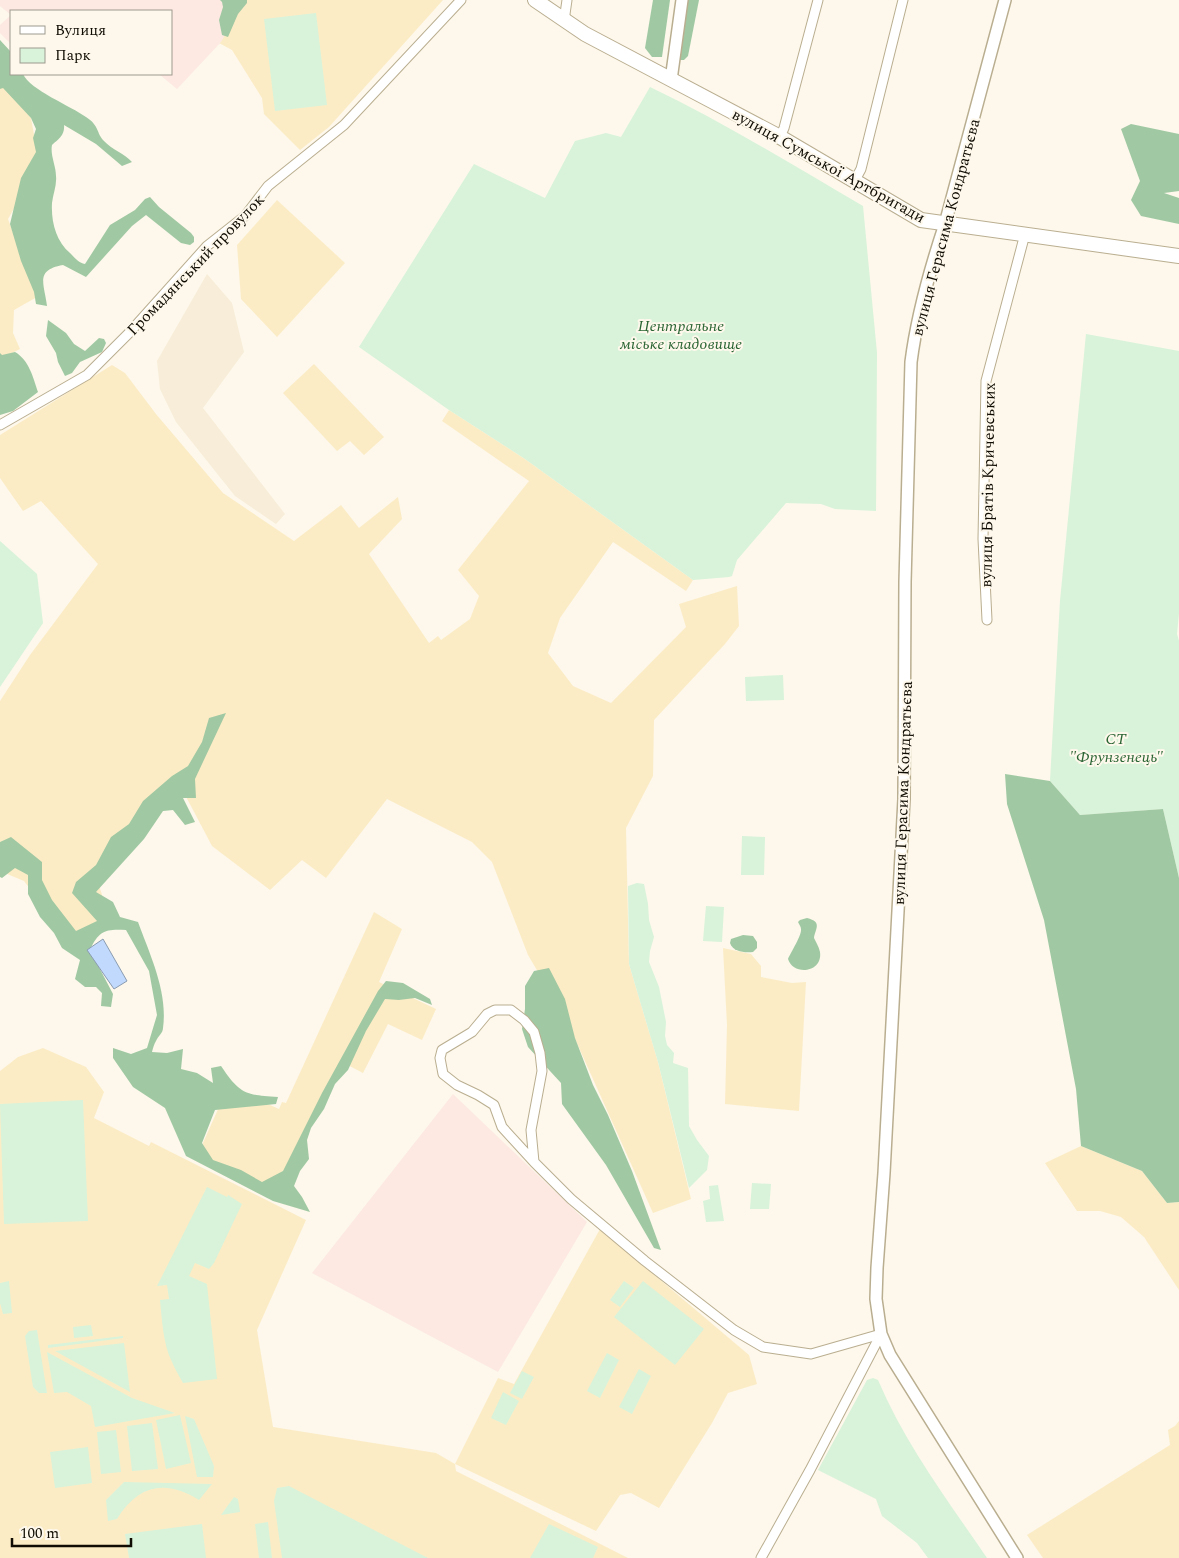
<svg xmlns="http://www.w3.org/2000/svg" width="1179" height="1558" font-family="Spectral,serif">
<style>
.commercial{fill:#f8edd8}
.built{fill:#fcecc6}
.medical{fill:#fde9e2}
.green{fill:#d8f3da}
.forest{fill:#a0c9a3}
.water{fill:#c0d9fc;stroke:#8b9cb1}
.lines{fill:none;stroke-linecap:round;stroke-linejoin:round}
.street-casing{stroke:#baae90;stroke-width:11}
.secondary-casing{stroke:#baae90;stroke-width:14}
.primary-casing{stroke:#baae90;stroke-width:16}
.street{stroke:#fff;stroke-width:9}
.secondary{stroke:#fff;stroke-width:11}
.primary{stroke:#fff;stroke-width:14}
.labels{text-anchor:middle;stroke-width:4;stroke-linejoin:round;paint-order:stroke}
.street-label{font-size:16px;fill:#100c03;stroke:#fdf8eb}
.park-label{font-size:16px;font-style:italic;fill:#2a6433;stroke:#fdf8eb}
</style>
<rect width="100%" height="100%" fill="#fdf8eb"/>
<polygon class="commercial" points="207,274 232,303 244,352 203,408 285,514 276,524 235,496 176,422 160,389 157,361"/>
<g class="built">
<polygon points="245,0 443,0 329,127 300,150 264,114 262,98 232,50 219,43"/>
<polygon points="0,87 5,87 31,118 37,151 30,180 8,219 37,297 14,310 13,333 20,349 2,358 0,354"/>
<polygon points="277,200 345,263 277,337 241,299 237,245"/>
<polygon points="314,364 384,437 364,455 350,441 337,451 283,393"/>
<polygon points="112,365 125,373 156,414 223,493 294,541 341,505 359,528 398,497 402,519 369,554 429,643 438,636 441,640 470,619 479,596 458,570 529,481 442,421 449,410 525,459 693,580 686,591 613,542 560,618 548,653 573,686 611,703 686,627 679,604 737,586 739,626 725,644 654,720 653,776 626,828 629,964 658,1062 691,1199 653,1213 567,1021 528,955 492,862 472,842 387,799 326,878 302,860 270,890 212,846 182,789 97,880 111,921 72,945 24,881 0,871 0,701 30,655 98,564 41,501 23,511 0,478 0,435"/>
<polygon points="374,912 402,929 379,982 436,1009 422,1040 388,1024 363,1073 342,1062 282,1180 266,1186 198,1154 219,1107 261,1101 279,1109 282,1102 286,1103"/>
<polygon points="723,948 751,954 761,966 761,977 792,983 806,982 799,1111 725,1104 727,1025"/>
<polygon points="43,1048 86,1067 104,1092 94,1118 149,1146 151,1142 306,1220 257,1330 273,1427 436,1453 455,1464 456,1471 628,1558 0,1558 0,1071 18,1057"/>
<polygon points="1081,1146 1142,1171 1167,1203 1179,1202 1179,1290 1144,1237 1121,1217 1100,1211 1077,1211 1045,1163"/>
<polygon points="600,1229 749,1355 757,1384 728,1393 712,1423 659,1508 631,1493 620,1495 596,1531 455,1464 498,1378 514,1384"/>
<polygon points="1179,1421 1179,1558 1043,1558 1027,1535 1170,1445 1168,1430 1175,1426"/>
</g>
<g class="medical">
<polygon points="0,0 245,0 221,42 177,89 159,74 171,74 171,11 11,11 11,44 0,33 0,25 11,15 0,6"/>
<polygon points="453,1094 587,1222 498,1372 312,1273"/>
</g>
<g class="green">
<polygon points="316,13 327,105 275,111 264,19"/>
<path d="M650,87C723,122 793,165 863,206L877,353L876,511L835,509L821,504L786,503L737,560L732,576L729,577L693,580L525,459L449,410L359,347L474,164L545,198L575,141L606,133L621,137Z"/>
<polygon points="1086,334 1179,351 1179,613 1177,634 1179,641 1179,878 1163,809 1080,815 1050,781 1060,601"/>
<polygon points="0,541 37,574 43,623 0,687"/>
<polygon points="783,675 784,700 746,701 745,677"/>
<polygon points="742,836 765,837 764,875 741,875"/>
<polygon points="637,883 644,884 648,904 649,920 654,937 650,951 649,962 659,987 666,1022 665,1036 667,1045 674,1053 673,1063 688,1068 689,1126 697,1140 709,1156 707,1170 689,1188 658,1062 629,964 628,886"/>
<polygon points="706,906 724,907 722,942 703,941"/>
<polygon points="83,1100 88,1221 4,1224 0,1104"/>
<polygon points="752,1183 771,1184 769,1209 750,1209"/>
<polygon points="718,1185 724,1221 706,1222 703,1201 710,1199 709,1186"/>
<path d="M207,1187L227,1197L228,1195L242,1204L214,1263L209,1269L195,1263L189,1276L207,1284L217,1379L183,1383C179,1376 175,1369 172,1362C163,1344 162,1320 160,1300L169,1299L167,1285L157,1286Z"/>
<polygon points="9,1281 12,1313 3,1314 0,1303 0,1283"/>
<polygon points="624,1281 634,1288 620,1307 610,1300"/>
<polygon points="643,1281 704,1329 675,1365 614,1317"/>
<polygon points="91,1325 93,1336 74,1338 73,1327"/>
<polygon points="37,1330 47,1393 39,1393 33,1387 25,1336 29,1331"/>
<polygon points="123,1336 123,1338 48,1348 48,1345"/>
<polygon points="124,1343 130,1392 55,1351"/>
<polygon points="47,1352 132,1398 175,1413 95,1427 91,1406 67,1392 54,1393"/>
<polygon points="607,1353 619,1360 600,1398 587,1391"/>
<polygon points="639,1369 651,1376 632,1414 619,1407"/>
<polygon points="522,1371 534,1377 522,1399 510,1393"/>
<path d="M873,1378L878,1380C905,1444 948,1501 987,1558H928L917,1543L882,1516L876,1499L818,1470L867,1380Z"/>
<polygon points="503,1392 519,1401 506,1425 491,1418"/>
<polygon points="180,1415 191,1463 166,1469 156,1420"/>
<polygon points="185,1416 194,1419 214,1466 213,1477 197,1477"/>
<polygon points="152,1423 158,1469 132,1471 127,1426"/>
<polygon points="116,1430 121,1472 101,1474 97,1432"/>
<polygon points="88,1447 92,1483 55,1488 50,1452"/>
<path d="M124,1482L212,1484L199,1500C165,1479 138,1485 117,1519L108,1521L106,1500Z"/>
<polygon points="289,1486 428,1558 282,1558 274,1501 277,1488"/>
<polygon points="234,1497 238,1499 240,1512 221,1515"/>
<polygon points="268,1522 272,1558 259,1558 255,1524"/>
<polygon points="202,1524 206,1558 129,1558 125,1534"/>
<polygon points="549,1524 598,1547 593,1558 530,1558"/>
</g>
<g class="forest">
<polygon points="220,0 247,0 247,3 238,14 228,37 222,35 219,20 223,7 222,2"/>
<polygon points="653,0 670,0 662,57 652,57 645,48"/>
<polygon points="685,0 699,0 688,56 684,60 680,60 677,56"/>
<path d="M0,40L11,52V74H23C30,90 71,106 86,117C100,126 96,133 104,141C112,150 124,153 132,162L122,166L96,144L64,125C65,135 59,139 52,145C50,155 56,166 56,176C57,185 53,194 52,203C51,222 56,241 70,253C75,258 79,263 85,264L110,225L135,210L145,199L150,197L159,207L191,233L194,237V242L190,245L181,243L146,215L132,226L86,277L63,265C35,270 44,283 47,306L36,304L34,292L21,261L10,224L21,178L36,152L33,138L36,129L31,118L3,88L0,89Z"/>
<polygon points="1131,124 1179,134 1179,191 1164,193 1179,198 1179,224 1141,216 1131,200 1140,181 1121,129"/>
<polygon points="48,320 66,333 74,344 85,351 99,338 104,339 106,343 102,352 80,362 72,373 65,376 58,362 56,353 46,336"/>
<path d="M15,352C29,360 33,377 38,392L13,411L0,415V353L2,355Z"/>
<path d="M226,713L195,779L196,798H183L195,822L185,825L173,810L163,811L144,839L96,892L113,902L120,917L138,922C150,955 168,992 163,1028C163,1033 158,1036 156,1041C154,1044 153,1048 152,1052L167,1053L183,1049L181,1069L197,1073L213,1083L211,1068L221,1066C240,1094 245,1095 278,1097L276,1104L215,1110L202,1143L213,1160L241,1170L262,1182L283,1171L322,1093L378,991L386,981L403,983L430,999L432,1005L415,998L399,1000L385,999L366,1031L348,1070L335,1084L324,1109L311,1128L307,1140L309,1159L300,1171L294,1186L302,1197L310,1212L273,1201L186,1156L165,1108L133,1087L113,1058V1048L131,1054L147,1048L157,1015L149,971L126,930C106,929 99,930 90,950L113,994L111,1007L101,1006L102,993L96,987H85L75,979L80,960L62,948L54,933L40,917L28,894V875L15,868L2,878L0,877V842L11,837L42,862V880L52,900L76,931L97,921L72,893L76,882L96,865L111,837L129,824L143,801L172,776L188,766L202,742L209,718Z"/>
<polygon points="1005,774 1050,781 1080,815 1163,809 1179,878 1179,1202 1167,1203 1142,1171 1081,1146 1076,1089 1044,920 1007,804"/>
<path d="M807,918C823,922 815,929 814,938C816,942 819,947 820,952C823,973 793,976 788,959C791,952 802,935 801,929C801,927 799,924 798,922L800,920Z"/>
<path d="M743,935L753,936L757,942V948L753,952C745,953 733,952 730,943L731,939Z"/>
<polygon points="549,968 565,999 575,1038 593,1085 608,1115 632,1171 661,1250 654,1248 606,1165 562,1104 561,1083 528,1047 522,1029 525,1009 525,986 534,971"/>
</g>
<polygon class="water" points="103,939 127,981 114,989 87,950"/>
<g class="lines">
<g class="street-casing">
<g id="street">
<polyline points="564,21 567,0"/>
<polyline points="780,137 784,128 818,0"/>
<polyline points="855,180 861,169 903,0"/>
<polyline points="0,425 87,375 129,333 207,246 245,216 268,186 344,125 461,0"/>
<polyline points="987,620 983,539 986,381 1025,234"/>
<polyline points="534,1162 531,1130 542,1071 540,1053 534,1032 524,1020 511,1010 495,1010 487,1014 472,1032 442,1050 440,1058 443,1074 457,1085 478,1095 494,1105 502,1127 534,1162 571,1199 645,1261 734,1330 763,1347 811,1354 881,1334"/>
<polyline points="761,1558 810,1470 881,1334"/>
</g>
</g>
<g class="secondary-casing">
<g id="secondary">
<path d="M1005,0L945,224C930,269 917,315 911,362L905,582L904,799L884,1173L877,1268L876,1299L881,1334L890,1355L1017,1558"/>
<polyline points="671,80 682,0"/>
</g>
</g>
<g class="primary-casing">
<polyline id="primary" points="535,0 585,34 780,137 921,220 1179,256"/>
</g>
<use href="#street" class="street"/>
<use href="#secondary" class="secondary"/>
<use href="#primary" class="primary"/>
</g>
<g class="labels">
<g class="street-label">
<text transform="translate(829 165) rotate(29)" y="6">вулиця Сумської Артбригади</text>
<text transform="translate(945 227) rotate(-75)" y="6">вулиця Герасима Кондратьєва</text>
<text transform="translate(195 264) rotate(-46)" y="6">Громадянський провулок</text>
<text transform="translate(987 485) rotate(-89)" y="6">вулиця Братів Кричевських</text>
<text transform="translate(902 793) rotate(-88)" y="6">вулиця Герасима Кондратьєва</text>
</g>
<g class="park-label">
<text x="681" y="331">Центральне<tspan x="681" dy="18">міське кладовище</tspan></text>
<text x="1116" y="744">СТ<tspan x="1116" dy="18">"Фрунзенець"</tspan></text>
</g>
</g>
<rect x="10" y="10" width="162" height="65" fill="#fdf8eb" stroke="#9e9a8e"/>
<rect x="20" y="26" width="25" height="8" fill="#ffffff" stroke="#9e9a8e"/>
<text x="55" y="35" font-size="15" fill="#100c03">Вулиця</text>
<rect x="20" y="48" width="25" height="15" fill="#d8f3da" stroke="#9e9a8e"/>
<text x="55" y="60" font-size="15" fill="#100c03">Парк</text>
<path d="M12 1538v8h119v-8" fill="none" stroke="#100c03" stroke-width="2.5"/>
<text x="20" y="1538" font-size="15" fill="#100c03" stroke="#fdf8eb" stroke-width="4" paint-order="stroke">100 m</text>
</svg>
